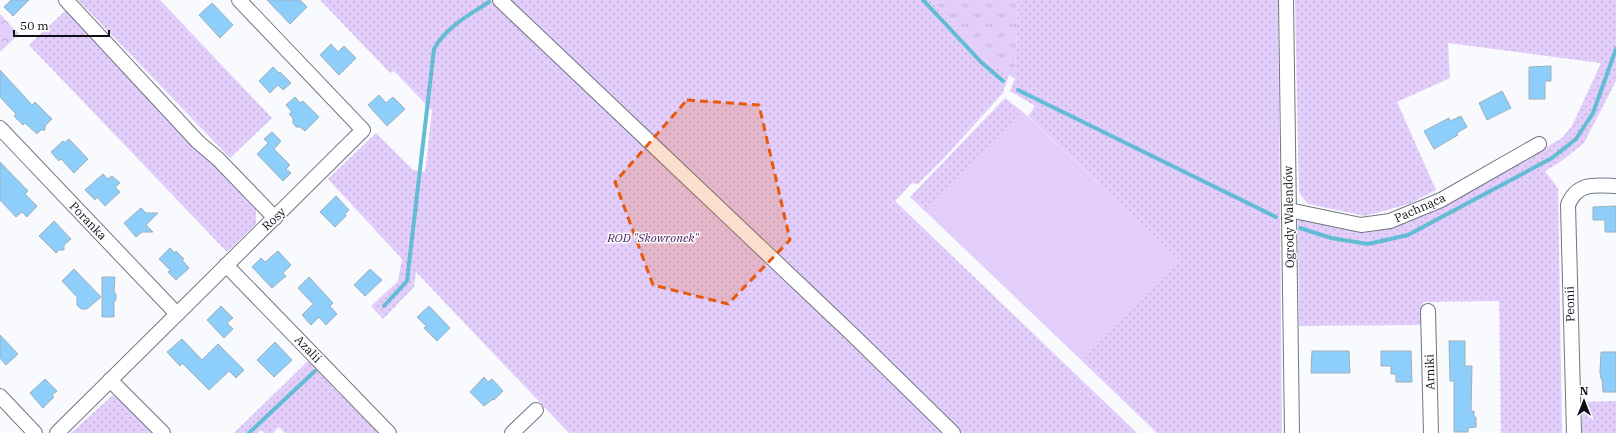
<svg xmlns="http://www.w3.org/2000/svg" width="1616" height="433" font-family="'IBM Plex Serif',serif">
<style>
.grass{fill:url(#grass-dots)}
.forest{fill:url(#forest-crowns)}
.park{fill:url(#park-tufts)}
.pitch{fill:#e3cdfa}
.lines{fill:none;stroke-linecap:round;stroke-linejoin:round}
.stream{stroke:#64bcd4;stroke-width:4}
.building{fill:#8ecefb;stroke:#a0aeb9}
.minor-casing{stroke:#6f7784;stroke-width:16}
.minor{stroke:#fff;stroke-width:14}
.marked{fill:#e8590c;fill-opacity:0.2;stroke:#e8590c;stroke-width:3;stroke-dasharray:8 5;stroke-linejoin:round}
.labels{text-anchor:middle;stroke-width:3;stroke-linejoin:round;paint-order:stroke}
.street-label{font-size:12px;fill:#0e1015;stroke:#fff}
.park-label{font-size:12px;font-style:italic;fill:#3f155d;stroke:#fff}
</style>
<defs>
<pattern id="grass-dots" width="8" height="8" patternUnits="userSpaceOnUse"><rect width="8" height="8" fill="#e3cdfa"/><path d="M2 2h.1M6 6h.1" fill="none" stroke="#c2afd5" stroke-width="1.8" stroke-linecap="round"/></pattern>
<pattern id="forest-crowns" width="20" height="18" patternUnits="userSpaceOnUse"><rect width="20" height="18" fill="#e3cdfa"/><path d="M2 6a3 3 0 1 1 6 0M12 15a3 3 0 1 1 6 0" fill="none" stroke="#c2afd5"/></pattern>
<pattern id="park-tufts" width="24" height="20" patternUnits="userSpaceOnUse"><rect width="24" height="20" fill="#e3cdfa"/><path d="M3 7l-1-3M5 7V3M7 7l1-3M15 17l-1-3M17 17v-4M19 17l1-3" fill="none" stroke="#c2afd5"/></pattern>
</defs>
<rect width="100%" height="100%" fill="#f9fafd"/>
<g class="grass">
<polygon points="78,0 160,0 272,118 230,158"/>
<polygon points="320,0 930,0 989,63 1009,75 1003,93 945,157 918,184 912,183 895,201 1137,433 569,433 416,272 414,287 383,319 371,306 398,281 402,259 328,179 376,133 413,170 425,172 432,111 394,71 390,73"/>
<polygon points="1018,0 1278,0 1282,433 1157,433 1081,360 1178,259 1028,116 1035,106 1010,91 1015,79"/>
<polygon points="1295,0 1616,0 1616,81 1584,143 1559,163 1545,171 1558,188 1562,433 1501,433 1499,301 1423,302 1422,325 1299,326 1298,219 1369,232 1398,224 1470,191 1562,138 1572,126 1601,63 1448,43 1450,78 1397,102 1436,190 1409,204 1365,216 1308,204 1299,193"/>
<polygon points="66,10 256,209 256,224 227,252 29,45"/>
<polygon points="1005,98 1023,112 927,213 910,197"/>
<polygon points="310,359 333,382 331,385 378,433 285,433 279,427 273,433 264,433 261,430 258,433 234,433"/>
<polygon points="113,395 155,433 71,433"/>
<polygon points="1616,401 1616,433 1582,433 1581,402"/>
</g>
<polygon class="forest" points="0,14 19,34 0,52"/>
<polygon class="park" points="930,0 1018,0 1015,79 989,63"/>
<polygon class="pitch" points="1023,112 1178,259 1081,360 927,213"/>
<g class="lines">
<g class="stream">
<polyline points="923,0 981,62 1003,81"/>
<polyline points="1018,90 1276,217"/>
<polyline points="1300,228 1331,238 1368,244 1408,235 1552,158 1576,139 1593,113 1616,49"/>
<path d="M384,306L407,281L434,49C446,27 469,15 489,2"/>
<polyline points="249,433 315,371"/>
</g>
</g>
<g class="building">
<polygon points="11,0 29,0 13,16 4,7"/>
<polygon points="267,0 300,0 307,7 290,24"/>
<polygon points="212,3 233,25 220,38 199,15"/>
<polygon points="331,44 338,52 344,46 356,58 339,75 320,55"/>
<polygon points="1551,66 1551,81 1545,81 1545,99 1529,99 1529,67"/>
<polygon points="273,67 279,73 280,72 291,83 283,90 278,85 270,93 259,81"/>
<polygon points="0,70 32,105 35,102 52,119 45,126 45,130 41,130 37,134 25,123 23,125 14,116 16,114 0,97"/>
<polygon points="1502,91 1511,108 1487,120 1479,103"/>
<polygon points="379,95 386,103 393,97 405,109 387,126 368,105"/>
<polygon points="295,97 300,103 303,101 319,117 305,131 300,127 296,127 293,123 293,118 289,114 292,112 286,105"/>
<polygon points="1461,116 1467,127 1457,133 1458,135 1434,149 1424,131 1449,118 1450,121"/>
<polygon points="272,132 281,141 274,149 290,165 286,169 291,173 283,181 257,154 268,143 264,139"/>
<polygon points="69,139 88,159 74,173 61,159 59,161 51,152 63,141 64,143"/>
<polygon points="0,162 28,191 25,194 37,206 27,217 22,212 16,217 0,200"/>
<polygon points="103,174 108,179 112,176 120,183 115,187 120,192 105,206 97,197 95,200 85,190"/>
<polygon points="336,196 349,210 345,214 346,216 335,227 320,212"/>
<polygon points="1616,206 1616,232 1605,232 1605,220 1593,220 1593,207"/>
<polygon points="141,208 146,213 158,213 146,225 153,232 142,232 136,237 124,223"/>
<polygon points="54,221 71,239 64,245 64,250 59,250 56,253 39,236"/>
<polygon points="170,248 175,253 176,251 184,259 182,260 189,268 176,280 168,272 170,270 159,259"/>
<polygon points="278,251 291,265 283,273 286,276 272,288 252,267 261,258 265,262"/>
<polygon points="74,269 101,297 87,309 81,309 77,305 77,297 62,281"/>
<polygon points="370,269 382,280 365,296 354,285"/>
<polygon points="102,277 115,277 114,292 116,294 116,300 114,302 114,317 102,317"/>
<polygon points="309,277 333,303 330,306 337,314 326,325 319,317 311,325 302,315 313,304 298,288"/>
<polygon points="221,306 233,318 227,323 233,329 224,338 207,320"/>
<polygon points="429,306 450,328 437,341 424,328 426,326 417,317"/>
<polygon points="0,335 18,354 6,365 0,358"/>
<polygon points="182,339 202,360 218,344 244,370 236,378 229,371 209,390 182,363 180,366 167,352"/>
<polygon points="1449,341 1465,341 1465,366 1472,366 1471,411 1474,411 1474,417 1476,417 1476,427 1468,428 1468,432 1454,432 1454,381 1450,381"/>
<polygon points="275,342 292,360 274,377 257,360"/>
<polygon points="1312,351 1349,351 1350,373 1311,373"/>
<polygon points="1381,351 1411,351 1412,382 1396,382 1396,374 1391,374 1391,366 1381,366"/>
<polygon points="1601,352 1616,352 1616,392 1603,392 1602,379 1601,379 1600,372"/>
<polygon points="484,377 488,382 492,379 503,391 494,400 493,399 484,406 470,392"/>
<polygon points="45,379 57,391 52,395 54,397 43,408 30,393"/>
</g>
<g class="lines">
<g class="minor-casing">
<g id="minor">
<polyline points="66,0 198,142 218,159 275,218"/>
<polyline points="500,0 856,338 953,433"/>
<polyline points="1286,0 1292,433"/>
<polyline points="0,128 176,313"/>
<polyline points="1289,210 1361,225 1390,221 1441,200 1539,144"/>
<polyline points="226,265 389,433"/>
<polyline points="1428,311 1431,433"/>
<polyline points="110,380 163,433"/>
<polyline points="0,396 35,433"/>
<polyline points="57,433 363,130 239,0"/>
<polyline points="512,433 536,410"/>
<path d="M1574,433L1568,205C1577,182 1595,185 1616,186"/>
</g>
</g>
<use href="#minor" class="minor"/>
</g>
<path class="marked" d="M687,100L759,105L790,240L728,304L653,285L615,182Z"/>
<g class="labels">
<g class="street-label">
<text transform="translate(1420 208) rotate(-24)" y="4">Pachnąca</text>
<text transform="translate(1289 217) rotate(-91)" y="4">Ogrody Walendów</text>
<text transform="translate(274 219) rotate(-44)" y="4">Rosy</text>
<text transform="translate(88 221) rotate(46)" y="4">Poranka</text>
<text transform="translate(1570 304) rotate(-92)" y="4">Peonii</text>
<text transform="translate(308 349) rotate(46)" y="4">Azalii</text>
<text transform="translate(1430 372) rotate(-92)" y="4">Arniki</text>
</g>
<g class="park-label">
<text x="653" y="242">ROD "Skowronek"</text>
</g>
</g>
<g transform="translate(1584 401)" stroke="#ffffff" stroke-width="3" paint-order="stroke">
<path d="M0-3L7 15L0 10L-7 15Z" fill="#0e1015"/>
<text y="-6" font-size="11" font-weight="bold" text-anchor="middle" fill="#0e1015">N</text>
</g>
<path d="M14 30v6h95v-6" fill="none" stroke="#0e1015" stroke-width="2"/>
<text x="20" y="30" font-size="12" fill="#0e1015" stroke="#ffffff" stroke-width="3" paint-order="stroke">50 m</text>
</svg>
